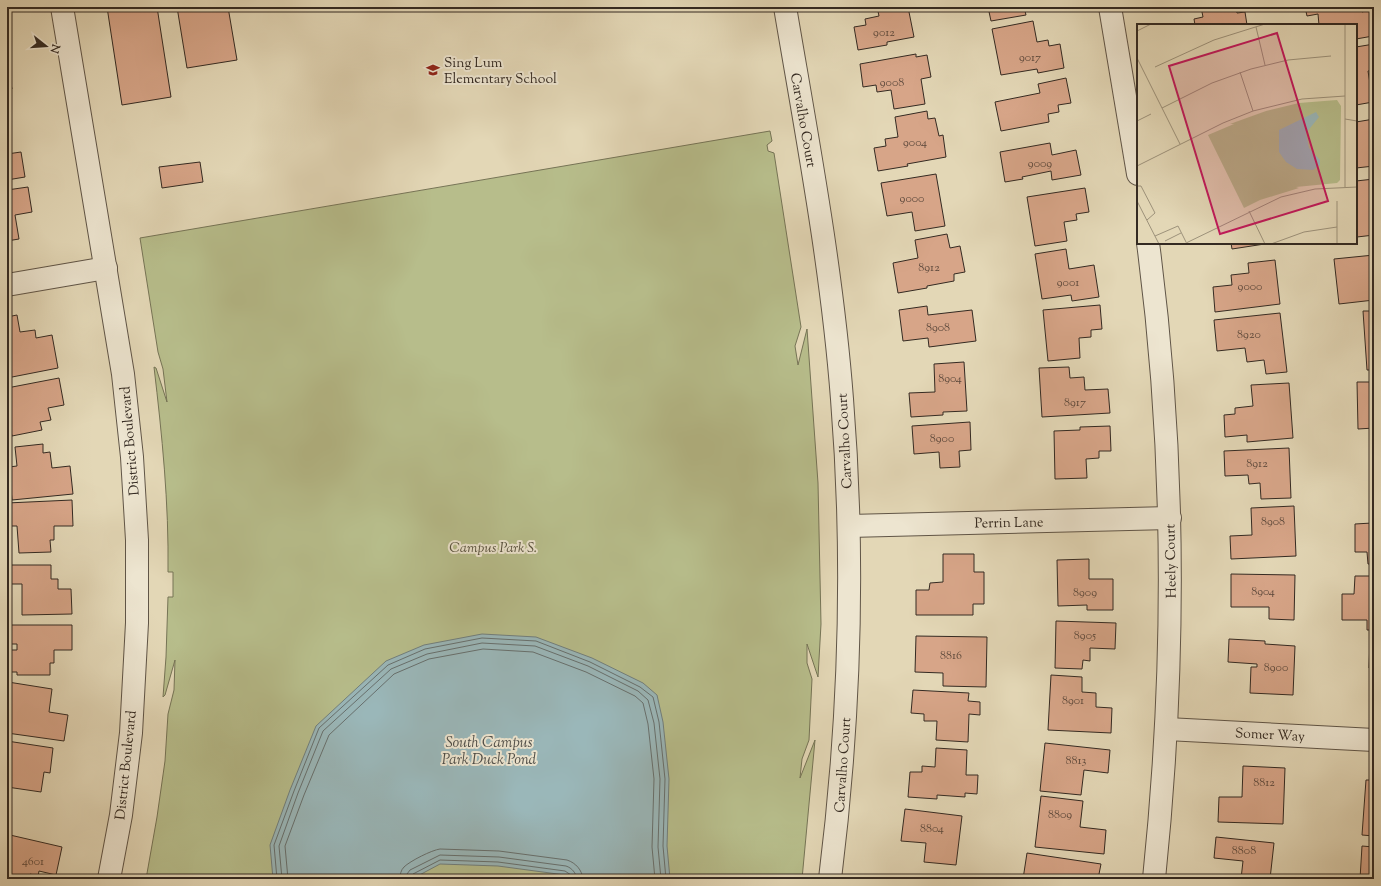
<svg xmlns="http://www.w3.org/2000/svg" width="1381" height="886" font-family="'Sorts Mill Goudy',serif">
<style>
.green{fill:#b7bd8b;stroke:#767456}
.water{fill:#9ab7b9;stroke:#717f7d}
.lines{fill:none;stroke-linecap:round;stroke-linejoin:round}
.shore{stroke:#67706e;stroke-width:1}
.building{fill:#d7a588;stroke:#342a22}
.minor-casing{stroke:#605547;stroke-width:24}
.minor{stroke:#ede5d0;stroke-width:22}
.labels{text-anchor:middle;stroke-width:4;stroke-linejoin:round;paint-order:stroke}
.number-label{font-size:12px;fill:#5d493c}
.poi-label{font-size:14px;fill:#342a22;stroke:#ede5d0;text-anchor:start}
.street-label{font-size:14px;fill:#342a22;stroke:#ede5d0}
.park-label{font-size:14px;font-style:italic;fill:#554f3c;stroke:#ede5d0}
.water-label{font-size:15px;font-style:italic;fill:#4e4d48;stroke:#ede5d0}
.inset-road{fill:none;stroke:#9d927b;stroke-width:1}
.view{fill:#c2185b;fill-opacity:0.15;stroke:#c2185b;stroke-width:2}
.inset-edge{fill:none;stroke:#342a22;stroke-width:2}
</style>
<rect width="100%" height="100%" fill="#e3d7b6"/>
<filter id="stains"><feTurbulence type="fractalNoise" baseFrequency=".005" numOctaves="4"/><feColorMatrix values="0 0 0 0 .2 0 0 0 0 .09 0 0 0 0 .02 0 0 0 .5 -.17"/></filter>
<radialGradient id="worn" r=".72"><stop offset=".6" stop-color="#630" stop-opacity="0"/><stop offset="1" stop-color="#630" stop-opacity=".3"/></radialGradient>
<path class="green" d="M770,131L772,141L767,145L768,151L774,153L801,327L795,346L798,365L807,329L818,483L821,624L818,677L807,644V663L812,679L809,740L802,759L800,778L815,740L802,879H146L157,817L165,761L168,714L174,690L175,660L165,695L163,697L166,657L168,597H173V572H168C169,503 162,435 154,367L156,368L167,402L163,369L158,352L140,238Z"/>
<polygon class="water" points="482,634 536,637 592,658 643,683 657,695 663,722 669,779 667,846 670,879 569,879 565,875 498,866 440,864 412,879 273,879 270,845 290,790 316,726 386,661 424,645"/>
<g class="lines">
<g class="shore">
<polyline points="277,879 274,845 294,791 319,728 388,665 425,649 482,638 536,641 590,662 640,687 653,697 659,722 665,779 663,846 666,879"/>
<polyline points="282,879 279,846 298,793 323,731 391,669 427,654 482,643 535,646 588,666 638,691 648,700 654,723 660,779 658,847 661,879"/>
<polyline points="288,879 285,846 304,795 329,735 394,674 429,659 483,649 533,652 586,672 635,696 643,703 648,724 654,779 652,847 655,879"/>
<path d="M400,879C400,874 401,870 404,867C410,861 432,850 440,849L499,851L567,860C576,863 582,870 583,879"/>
<path d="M406,879L407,874L410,870L440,855L499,857L566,866C572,868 576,873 577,879"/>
<polyline points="411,879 413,874 440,860 498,862 565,871 571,875 572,879"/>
</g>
</g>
<g class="building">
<polygon points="107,7 157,7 171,97 122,105"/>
<polygon points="177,7 228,7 237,60 187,68"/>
<polygon points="877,7 908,7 914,37 887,42 887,45 858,50 854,27 866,25 865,19 879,16"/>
<polygon points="988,7 1024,7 1026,15 991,21"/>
<polygon points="1201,7 1236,7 1237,13 1245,12 1247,25 1195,25 1194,19 1203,17"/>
<polygon points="1305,7 1361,7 1362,12 1369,10 1373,36 1356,39 1356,25 1319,25 1318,14 1307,16"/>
<polygon points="1033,21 1037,42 1048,40 1049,46 1060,44 1064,68 1038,73 1037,69 1001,75 992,29"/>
<polygon points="1374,44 1374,70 1368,71 1373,102 1356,105 1356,47"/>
<polygon points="916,54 916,57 927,55 931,77 921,79 925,104 894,109 891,90 877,92 876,85 863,87 860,64"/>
<polygon points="7,62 12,89 7,90"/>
<polygon points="1066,78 1071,103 1058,105 1059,112 1048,114 1049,122 1001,131 995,102 1040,93 1038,84"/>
<polygon points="927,111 928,119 935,118 939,136 943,135 946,157 907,164 908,166 878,171 874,148 886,146 885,139 898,137 895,117"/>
<polygon points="1374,119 1374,166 1356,168 1356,122"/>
<polygon points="1050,143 1052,155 1076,150 1081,175 1052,180 1051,171 1022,177 1023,179 1005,182 1000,152"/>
<polygon points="21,152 25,177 7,180 7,154"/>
<polygon points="200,162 203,182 162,188 159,167"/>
<polygon points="936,174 945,226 915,231 912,212 887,216 881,183"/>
<polygon points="1374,179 1374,235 1357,237 1356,181"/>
<polygon points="28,187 32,212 15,215 19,239 7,241 7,190"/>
<polygon points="1085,188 1089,212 1076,214 1077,220 1064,222 1067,241 1035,246 1027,197"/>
<polygon points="947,234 950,248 960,246 965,272 954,274 954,281 927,286 927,288 898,293 893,263 918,258 915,240"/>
<polygon points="1231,243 1271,243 1232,249"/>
<polygon points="1066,249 1069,269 1094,265 1099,297 1072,301 1071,295 1042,299 1035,254"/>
<polygon points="1374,255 1374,300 1339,304 1334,259"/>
<polygon points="1275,260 1280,304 1215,312 1213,287 1232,285 1231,275 1249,273 1248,263"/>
<polygon points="1100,305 1102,329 1091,330 1091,337 1079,338 1080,358 1048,361 1043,310"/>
<polygon points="927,306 928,315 972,310 976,341 929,347 928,338 903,341 899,310"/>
<polygon points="1363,311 1374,311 1374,370 1367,370"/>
<polygon points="1280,313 1287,372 1266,374 1264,360 1247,362 1245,348 1217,351 1214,320"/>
<polygon points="17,315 20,332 35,330 36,338 52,335 58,368 7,378 7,317"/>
<polygon points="964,362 967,411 943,412 943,415 911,417 909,393 935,392 934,364"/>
<polygon points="1069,367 1070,378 1084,377 1085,390 1108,389 1110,413 1042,417 1039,368"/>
<polygon points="59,378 64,405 48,408 51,420 40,422 42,430 12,436 7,412 7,388"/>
<polygon points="1357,382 1374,382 1374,428 1358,429"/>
<polygon points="1289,383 1293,438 1247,442 1247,435 1225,437 1224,415 1235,414 1235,408 1253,406 1251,385"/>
<polygon points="970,422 971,450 959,451 960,467 940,468 939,452 914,454 912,426"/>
<polygon points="1110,426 1111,451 1099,451 1099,458 1086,459 1087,478 1055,479 1054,431 1080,430 1080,427"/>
<polygon points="1370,442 1374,442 1374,500 1371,500"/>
<polygon points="43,444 43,453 50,452 52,468 70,466 73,494 12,500 9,467 17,466 15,447"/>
<polygon points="1289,448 1291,498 1261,499 1260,483 1249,484 1248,475 1225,476 1224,451"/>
<polygon points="72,500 73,526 54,526 54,540 50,540 51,552 19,553 17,526 7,526 7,503"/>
<polygon points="1294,506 1296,556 1231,559 1230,536 1252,535 1251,508"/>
<polygon points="1372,506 1374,506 1374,564 1368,564 1367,552 1355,552 1355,524 1372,523"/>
<polygon points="943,554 974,554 974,572 984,572 984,604 973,604 973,615 916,615 916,590 929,590 930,583 943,582"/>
<polygon points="1089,559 1089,579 1113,579 1113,610 1087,610 1087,605 1058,606 1057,560"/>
<polygon points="9,565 51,565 51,579 58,579 58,589 71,589 72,614 22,615 22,584 10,584"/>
<polygon points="1231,574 1295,575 1294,620 1269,619 1269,607 1231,607"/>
<polygon points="1355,576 1374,576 1374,630 1367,630 1367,620 1342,620 1342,594 1354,594"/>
<polygon points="1056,621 1116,623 1115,649 1090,648 1090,661 1083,660 1082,669 1055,668"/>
<polygon points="7,625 72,625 72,650 54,650 54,663 50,663 50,675 17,675 17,672 7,672 7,650 17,650 17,644 7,644"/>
<polygon points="916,636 987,637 986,687 943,686 943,673 915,672"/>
<polygon points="1229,639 1265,641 1265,644 1295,646 1293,695 1250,693 1251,667 1257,667 1257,664 1228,662"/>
<polygon points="1370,640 1374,640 1374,668 1369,668"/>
<polygon points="1051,675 1082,677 1082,692 1096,693 1096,707 1112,708 1111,733 1048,730"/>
<polygon points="8,682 52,689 49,712 68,715 64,741 7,733 7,691"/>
<polygon points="913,690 969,693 968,701 980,702 980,715 969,714 968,742 936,740 937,721 924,721 924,714 911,713"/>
<polygon points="7,741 53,748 50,773 44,772 41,792 7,787"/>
<polygon points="1045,743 1110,750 1108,773 1084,770 1081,795 1040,791"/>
<polygon points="936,748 967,750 966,775 978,775 977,794 965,793 965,797 937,795 937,799 908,797 910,772 922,772 922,766 935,767"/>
<polygon points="1243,766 1285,768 1283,824 1218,822 1219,797 1242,797"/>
<polygon points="1366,780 1374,780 1374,836 1362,835"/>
<polygon points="1041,796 1083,801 1080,827 1106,830 1104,854 1035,847"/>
<polygon points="905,809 962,816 956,865 924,862 926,843 901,841"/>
<polygon points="10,835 62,847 56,875 39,871 38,876 30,874 29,879 7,879 7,851"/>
<polygon points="1216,837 1274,843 1270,879 1241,879 1243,861 1214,858"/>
<polygon points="1362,846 1374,847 1374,879 1360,879"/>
<polygon points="1027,853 1101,864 1098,879 1023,879"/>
</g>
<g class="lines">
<g class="minor-casing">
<g id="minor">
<polyline points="62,7 123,374 132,457 137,540 137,623 131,733 121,815 109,879"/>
<path d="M785,7C807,137 832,268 842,399C855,560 850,719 830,879"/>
<polyline points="1110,7 1138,174"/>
<path d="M1148,243C1176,454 1176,667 1154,879"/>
<polyline points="7,285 106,268"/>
<polyline points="849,526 1170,518"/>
<polyline points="1167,729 1374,740"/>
</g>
</g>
<use href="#minor" class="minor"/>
</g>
<defs>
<g id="school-bare" transform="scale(1.08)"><path d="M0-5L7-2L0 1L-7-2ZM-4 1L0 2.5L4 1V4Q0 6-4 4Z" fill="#8f2418" stroke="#ede5d0" stroke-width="2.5" paint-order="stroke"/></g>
</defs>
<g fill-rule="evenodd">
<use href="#school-bare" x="433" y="70"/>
</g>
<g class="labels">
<g class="number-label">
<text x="884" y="36">9012</text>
<text x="1030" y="61">9017</text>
<text x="892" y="86">9008</text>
<text x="915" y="146">9004</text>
<text x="1040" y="167">9009</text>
<text x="912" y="202">9000</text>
<text x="929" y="271">8912</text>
<text x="1068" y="286">9001</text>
<text x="1250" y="290">9000</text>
<text x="938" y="331">8908</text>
<text x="1249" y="338">8920</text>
<text x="950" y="382">8904</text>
<text x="1075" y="406">8917</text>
<text x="942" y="442">8900</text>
<text x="1257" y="467">8912</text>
<text x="1273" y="525">8908</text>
<text x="1263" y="595">8904</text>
<text x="1085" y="596">8909</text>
<text x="1085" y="639">8905</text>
<text x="951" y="659">8816</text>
<text x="1276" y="671">8900</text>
<text x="1073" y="704">8901</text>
<text x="1076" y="764">8813</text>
<text x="1264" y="786">8812</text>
<text x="1060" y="818">8809</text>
<text x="932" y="832">8804</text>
<text x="1244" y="854">8808</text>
<text x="33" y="865">4601</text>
</g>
<g class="poi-label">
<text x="444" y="67">Sing Lum<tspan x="444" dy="16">Elementary School</tspan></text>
</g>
<g class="street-label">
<text transform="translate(804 120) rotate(80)" y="5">Carvalho Court</text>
<text transform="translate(129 441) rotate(-95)" y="5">District Boulevard</text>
<text transform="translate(844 441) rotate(-93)" y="5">Carvalho Court</text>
<text transform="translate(1009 522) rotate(-1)" y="5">Perrin Lane</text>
<text transform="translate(1170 561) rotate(-91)" y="5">Heely Court</text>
<text transform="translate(1270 734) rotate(3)" y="5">Somer Way</text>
<text transform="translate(125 765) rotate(-84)" y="5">District Boulevard</text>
<text transform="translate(842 765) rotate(-86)" y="5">Carvalho Court</text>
</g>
<g class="park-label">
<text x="493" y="552">Campus Park S.</text>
</g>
<g class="water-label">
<text x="489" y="747">South Campus<tspan x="489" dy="17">Park Duck Pond</tspan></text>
</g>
</g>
<g transform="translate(1137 24)">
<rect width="220" height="220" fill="#e3d7b6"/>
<path d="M200,76L204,82L203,156L200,159L159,163L162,164L123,176L107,184L71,111L97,100H93L129,87L162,79Z" fill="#b7bd8b"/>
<path d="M179,88L182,93L169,109L172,124L183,136V141L176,146L160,145L149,138L142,128V106Z" fill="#9ab7b9"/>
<path class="inset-road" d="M208,0V163M119,3L128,41M0,7L14,0M0,34L43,120M18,43L77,16L128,0M103,48L116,87M25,84L75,59L114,45L151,36L194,32M208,95L220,97M0,97L14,90M0,142L86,99L116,87L165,75L208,72M0,162H4L18,189L10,196M0,177L22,220M112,187L128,220M18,212L41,202L49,218M28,217L44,209M47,220L144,173L178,165L220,163M134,220L167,208L200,203M200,220V177"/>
<path class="view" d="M140,9L191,177L83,210L32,42Z"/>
<rect width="220" height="220" class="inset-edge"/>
</g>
<rect width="1381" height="886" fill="none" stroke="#e3d7b6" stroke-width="24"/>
<rect x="8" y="8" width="1365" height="870" fill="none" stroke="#342a22" stroke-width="2"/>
<rect x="12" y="12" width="1357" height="862" fill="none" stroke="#342a22"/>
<g transform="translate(46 46) rotate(107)" stroke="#ede5d0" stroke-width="3" paint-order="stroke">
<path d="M0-3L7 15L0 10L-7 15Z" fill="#342a22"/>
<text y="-6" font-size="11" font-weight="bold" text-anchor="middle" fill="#342a22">N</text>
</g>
<rect width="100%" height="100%" filter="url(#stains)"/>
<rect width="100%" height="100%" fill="url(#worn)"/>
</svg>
